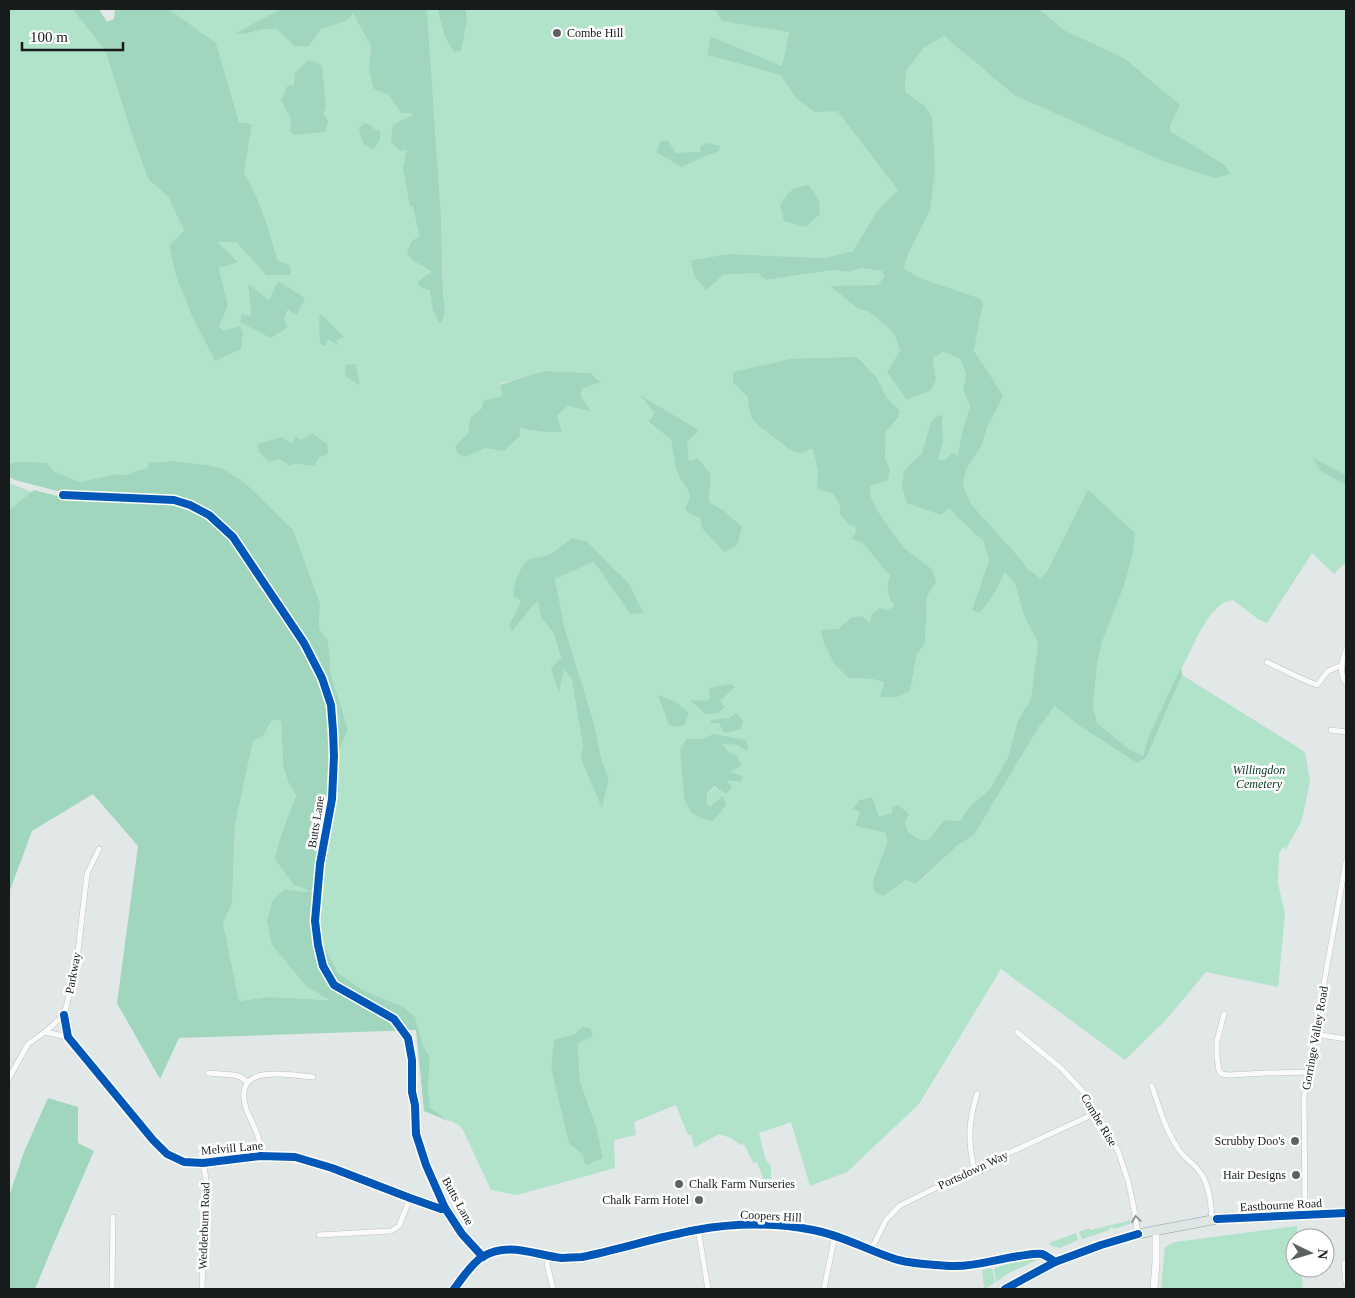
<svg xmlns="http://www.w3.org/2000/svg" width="1355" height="1298" font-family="'Times New Roman',serif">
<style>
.green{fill:#b1e2ca;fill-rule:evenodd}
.forest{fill:#9fd6bd;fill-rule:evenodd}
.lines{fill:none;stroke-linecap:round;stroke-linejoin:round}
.minor-casing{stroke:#bfc2c2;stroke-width:6}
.tertiary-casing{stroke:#bfc2c2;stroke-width:8}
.primary-casing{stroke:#92a2a0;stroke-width:10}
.minor{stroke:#fbfbfb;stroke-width:5}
.tertiary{stroke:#fbfbfb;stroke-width:7}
.primary{stroke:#dde6e4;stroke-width:9}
.cycleway-casing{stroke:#fff;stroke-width:11}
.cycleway{stroke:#0057b8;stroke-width:8}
.oneway{stroke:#959696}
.poi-dot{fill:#5f6262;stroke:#fff;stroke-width:2}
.labels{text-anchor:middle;stroke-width:5;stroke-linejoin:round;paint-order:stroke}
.poi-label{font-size:12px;fill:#181b1b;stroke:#fff;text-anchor:end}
.park-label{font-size:12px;font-style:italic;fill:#083421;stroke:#fff}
.street-label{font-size:12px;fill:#181b1b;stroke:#fff}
</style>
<rect width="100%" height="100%" fill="#e2e7e7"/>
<g class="green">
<path d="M9,9H72L105,50L132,135L148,179L168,197L184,230L169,246L176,275L191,314L215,361L223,331L219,326L228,306L219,268L237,261L218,242H236L266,275L278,261C269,230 261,201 244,173L252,125L239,122L216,43L169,9H281L237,33L243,34L264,29H277L294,46L308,47L322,29L346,21L353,14L371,46L369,71L389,94L401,113L415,114L407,150L413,207L419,236L412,260L431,273L420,287L431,289L433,311L442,323L445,311L443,294L441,216L427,9H437L445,37L467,20L466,9H715L722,21L789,31L782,66L710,36L707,55L780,75L796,98L837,111L898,190L877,211L853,251L825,258L729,254L691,260L723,275L758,273L766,280L835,270L849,272L861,268L882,271L884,277L878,285L831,287L857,308L869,312L894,333L900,351L901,390L907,399L936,379L933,358L942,352L960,359L966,373L963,390L970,406L963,428L959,456L945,460H938L943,441L942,415L931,421L922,453L904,470L950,508L956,516L983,541L989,560L972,610L996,591L1005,572L1015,584L1024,616L1038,643L1031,699L1018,720L1008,757L990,789L970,806L960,821L944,820L929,839L920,840L908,832L905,822L892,813L879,817L852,809L860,812L855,826L886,833L887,843L873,880L883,896L906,880L917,884L958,845L974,835L1039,727L1055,706L1078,725L1137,763L1146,760L1182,675L1305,752L1310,781L1302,820L1286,849L1283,847L1279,854L1278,883L1285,915L1278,987L1206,972L1166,1020L1125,1060L1001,969L919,1104L847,1172L810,1186L791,1122L759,1133L765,1158L771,1167V1189L768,1191L757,1162L753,1163L744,1144L741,1145L731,1138L719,1134L694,1148L691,1134L688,1135L676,1105L634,1122L636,1135L614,1140L615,1168L517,1195L491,1190L463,1130L460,1126L430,1109L428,1090L430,1057L423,1046L415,1016L402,1006L364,991L338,973L324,946L320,913L329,829L337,804L340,748L348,729L331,675L328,640L319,629L320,603L170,461L149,463V468L135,471L128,475L117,474L79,482L54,471L47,463L9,464ZM294,85V135L289,131L291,119L281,100L287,86ZM278,281L289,310L284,320L240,322L241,314L251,316L248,285L269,300ZM546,371L590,373L601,382L582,389L581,396L590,412L568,406L557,415L561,432H544L520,428L485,448L465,456L455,446L468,433L470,418L482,408L502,396L500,384L533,374ZM877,378L887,398L900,411L899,418L886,432L885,458L890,469L870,486L871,497L877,510L904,548L932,569L927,596L925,644L917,654L910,691L880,697L884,682L872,679L848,678L834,664L824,643L852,617L862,616L870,623L896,606C894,597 893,581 889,575C879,557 860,546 855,526L833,494L817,485L818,472L813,449L808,450L748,403V397ZM642,396L699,430L687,442L689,462L698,458L711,475L709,502L723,510L700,518L692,515L689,502V490L678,474L671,438L648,423L655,413ZM572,538L587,541L614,569L628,582L630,614L594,562L555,579L565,629L593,720L602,761L609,778L602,807L580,757L583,747L572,680L564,667L558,692L561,659L553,632L541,618L538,600L509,626L521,601L529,559L549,555ZM686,739H703L748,745L723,744L726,750L737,756L742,765L729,772L743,776C727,780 719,783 707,794V805L711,807L684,798L682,777L680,750ZM582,1027L578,1043L580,1081L597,1129L603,1158L587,1164L582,1154L569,1144L551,1068L555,1040L575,1034Z"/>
<polygon points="1039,9 1346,9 1346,475 1314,459 1320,471 1346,485 1346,562 1334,574 1312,553 1267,623 1258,619 1233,600 1223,603 1211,614 1200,631 1148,737 1143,756 1129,749 1097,723 1093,706 1097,666 1102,642 1124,586 1133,554 1048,570 1040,578 1028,569 1017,555 972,505 963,486 966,470 982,445 988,425 997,409 1002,396 974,349 983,304 919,278 904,268 909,252 930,210 925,106 905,92 906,71 924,48 944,36 1014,95 1160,160 1225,165 1170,131 1170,125 1124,58 1064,30"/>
<polygon points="9,483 32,492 9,510"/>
<path d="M272,720L281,721L283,766L289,784L296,796C288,816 279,837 275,859L303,888L311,891L304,892L285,889L331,1000L269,997L239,1001L223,922L232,904L235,825L253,741L263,736Z"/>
<polygon points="1129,1217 1130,1224 1113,1229 1112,1227 1109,1228 1109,1230 1082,1239 1079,1232 1089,1228 1091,1230 1128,1221"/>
<polygon points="1297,1226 1298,1238 1295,1238 1295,1268 1301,1268 1303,1289 1161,1289 1165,1247 1175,1242"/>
<polygon points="1076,1233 1078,1240 1060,1248 1052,1246 1049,1243"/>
<polygon points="1036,1258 1039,1259 1009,1273 996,1282 994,1271 995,1268 1007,1264"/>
<polygon points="992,1268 995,1282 985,1289 982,1289 984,1288 982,1270"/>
</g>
<g class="forest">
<path d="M72,9H99L107,22L114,19L115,9H169L216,43L239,122L252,124L244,173C261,201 269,230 278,261L290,265L291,275H266L236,242H218L238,262L219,268L228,306L219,326L223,331L240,326L243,333L241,349L215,361L191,314L176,276L169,246L184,230L168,197L148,179L132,135L105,50Z"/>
<polygon points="281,9 427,9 441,216 443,294 445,311 442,323 439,322 433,311 430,290 420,287 418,282 431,272 412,260 407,253 411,242 419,236 413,207 410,206 403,168 407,150 400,151 391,142 393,125 414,114 401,113 389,95 374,89 369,71 371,46 353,14 346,21 322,29 308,47 294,46 277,29 264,29 243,34 236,33"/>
<polygon points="437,9 466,9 467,20 461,51 454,52 445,37"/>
<polygon points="715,9 1039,9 1064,30 1124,58 1180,105 1170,125 1170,131 1225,165 1230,174 1215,178 1160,160 1014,95 944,36 924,48 906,71 905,92 925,106 932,118 935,170 930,210 909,252 904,268 919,278 981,299 983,304 974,350 1003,396 997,409 988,425 982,445 966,470 963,486 972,505 1017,555 1028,569 1040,578 1048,570 1088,490 1135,533 1133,554 1124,586 1102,642 1097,666 1093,706 1097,723 1129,749 1143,756 1148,737 1181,668 1182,675 1146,759 1137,763 1078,725 1055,706 1039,727 974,835 958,845 916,884 906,880 883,896 874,891 873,880 887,843 886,833 855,826 860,812 852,809 860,800 872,797 879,817 892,813 892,807 898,805 909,814 905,822 908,832 920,840 929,839 944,820 960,821 970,806 990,789 1008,757 1018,720 1031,699 1038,643 1024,616 1015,584 1005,572 996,591 980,613 972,610 989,560 983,541 956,516 950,508 941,515 907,503 902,487 904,470 922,453 931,421 942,414 943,441 938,460 945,460 952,453 958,456 963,428 970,406 963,390 966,373 960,359 943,352 933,358 936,379 931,390 907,400 887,372 900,351 894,333 869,312 857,308 830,286 878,285 884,277 882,271 861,268 849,272 834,270 766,280 758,273 723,275 706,290 694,276 691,260 729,254 825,258 853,251 877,211 898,190 837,111 815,112 796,98 780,75 707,55 710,36 782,66 789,32 722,21"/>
<polygon points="307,61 314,61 322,66 326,108 323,113 328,121 325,132 294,135 289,131 291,119 281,100 287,86 294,85 295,73"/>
<path d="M365,123L371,125L374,129L380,131V140L373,149C361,143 361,140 359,128Z"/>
<polygon points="661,141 668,141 676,153 700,152 701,146 708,143 720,146 719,151 700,158 682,167 656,152"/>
<path d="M809,185L819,201L820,214L806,227L784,221L780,205C790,191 790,188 809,185Z"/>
<polygon points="278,281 305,298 297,315 288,310 284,320 288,327 271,338 240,322 241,314 251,316 248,284 269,300"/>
<polygon points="321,314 344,337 336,340 338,346 329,339 325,346 320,344 319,319"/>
<path d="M857,357L877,378L887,398L900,411L899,417L886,432L885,458L890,469L888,480L870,486L871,497L877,510L904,548L932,569L936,582L927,596L925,644L917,654L910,691L897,697H880L884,682L872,679L848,678L834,664L824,643L821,630L838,629L852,617L862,616L870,623L872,614L879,608L888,610L895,606C887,595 886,589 890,576L863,543L852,539L856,532L855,526L849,525L840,514V505L833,494L818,489L817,485L818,472L813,449L808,450L802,454L789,449L758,425L751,417L748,402V397L733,383V372L791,359Z"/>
<polygon points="356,364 360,385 345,376 346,365"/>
<polygon points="546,371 590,373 601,382 582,389 581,396 591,412 568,406 557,415 562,432 544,432 520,428 520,436 504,451 485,448 465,457 458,453 455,446 468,433 470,418 482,408 483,401 502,396 500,385 533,374"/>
<path d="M640,395L699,430L687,442L689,461L698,458L711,475L709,502L723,510L742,527L737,545L724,552L702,528L700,518L692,515L685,509C696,490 684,489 678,474C674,463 673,450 671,439L648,422L655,413Z"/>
<polygon points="312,433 327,444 328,453 325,456 319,457 314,466 293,463 291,466 279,459 270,462 259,452 258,444 282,437 291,444 296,437 301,440"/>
<polygon points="1313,458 1346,475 1346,485 1320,471"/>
<path d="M170,461L206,465L223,469L244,482L293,530L320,604L319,629L328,640L331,675L348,729L340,748L337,804L324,848L315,889L311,891L320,913L324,946L338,973L364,991L402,1006L415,1016L423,1046L430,1057L428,1090L430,1108L451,1122L424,1111L416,1030L179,1038L160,1079L117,1003L138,846L93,794L32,831L9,893V510L34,490L57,496L61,492L15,480L9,477V464L18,462L47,463L54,471L79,482L117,474L128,475L135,471L148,468L149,463ZM272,720L281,721L283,766L289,784L296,796C288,816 279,837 275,859L293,884L310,891L304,892L285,889L273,900L267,921L272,945L307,987L330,1000L269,997L239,1001L223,922L232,904L235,825L253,741L263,736Z"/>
<polygon points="572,538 587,541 614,569 628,582 643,613 630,614 594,562 555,579 565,629 593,720 602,761 609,778 602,808 580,757 583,747 572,680 564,668 559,693 551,668 561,658 553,632 541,618 538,601 533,605 512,631 509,626 521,601 513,595 516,579 522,567 529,559 549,555"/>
<polygon points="730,684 735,687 720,701 725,707 718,713 705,714 690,700 707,701 710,698 709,688"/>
<polygon points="658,695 676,702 689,713 685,724 678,727 669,725"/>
<polygon points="736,713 743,721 741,729 724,733 719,723 711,723 711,720 729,718"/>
<polygon points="713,734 745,740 748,745 748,751 738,745 723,744 726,750 737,756 742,765 730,772 743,776 741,782 727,780 732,788 726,794 715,786 707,793 707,805 711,806 723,796 726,805 713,821 701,818 691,812 684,798 682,777 680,750 686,739 703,739"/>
<polygon points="582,1027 590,1028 593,1036 578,1043 580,1081 597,1129 603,1158 586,1165 582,1154 569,1144 551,1068 554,1040 575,1034"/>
<polygon points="48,1098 78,1107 78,1143 94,1151 54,1243 35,1289 9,1289 9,1196 24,1152"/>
</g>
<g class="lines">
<g class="minor-casing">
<g id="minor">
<polyline points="63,495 174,500 190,505 209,515 233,537 304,643 322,678 331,705 333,731 334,756 332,799 320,864 315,921 318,945 323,966 334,985 394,1019 408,1038 412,1060 412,1092 415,1105 416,1134 426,1165 445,1208 462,1234 483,1257"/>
<path d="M1346,650C1342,660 1338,673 1346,682"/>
<polyline points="1267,662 1300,678 1317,685 1328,671 1342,665"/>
<polyline points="1331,730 1346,732"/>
<polyline points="1224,1014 1217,1041 1217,1057 1219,1071 1222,1074 1229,1075 1266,1073 1308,1072"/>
<polyline points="64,1015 68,1037 153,1140 167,1154 184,1162 203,1163 260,1156 295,1157 332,1168 410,1198 441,1209 445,1208"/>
<polyline points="45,1032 68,1037"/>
<polyline points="1017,1032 1061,1068 1085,1094 1118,1151 1128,1181 1133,1204 1138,1234"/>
<polyline points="1315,1034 1346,1039"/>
<polyline points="208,1073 234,1075 241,1077 247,1082"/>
<polyline points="9,1078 28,1044 45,1032 64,1015 76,968 87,874 99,849"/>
<path d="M1152,1086C1159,1108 1166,1131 1179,1150C1185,1158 1194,1164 1200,1172C1210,1186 1211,1204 1212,1220"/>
<path d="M260,1156C259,1151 260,1145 259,1140C257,1130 251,1121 247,1111C230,1062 285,1075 313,1077"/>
<path d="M974,1169C968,1140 968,1123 977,1094"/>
<polyline points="1305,1216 1304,1099 1308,1072 1346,861"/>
<polyline points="698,1229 708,1289"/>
<polyline points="319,1235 391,1231 399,1226 410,1198"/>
<polyline points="871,1250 886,1220 899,1206 974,1169 1096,1113"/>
<polyline points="548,1255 547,1264 553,1289"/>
<polyline points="1346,1263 1344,1263 1346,1283"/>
<polyline points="112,1289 113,1217"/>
<polyline points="202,1289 206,1178 203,1163"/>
<polyline points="824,1289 835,1235"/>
</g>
</g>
<g class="tertiary-casing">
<g id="tertiary">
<path d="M454,1289C462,1279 470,1265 482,1257C508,1241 535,1255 562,1258C568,1258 575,1257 582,1257C620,1249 658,1237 696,1230C734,1223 776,1223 813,1230C841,1235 865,1249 892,1258C906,1264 936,1265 952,1266C975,1267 997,1259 1019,1256C1027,1255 1035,1253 1042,1254C1047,1256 1051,1259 1055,1262"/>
<polyline points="1154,1289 1156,1262 1156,1230"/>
</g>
</g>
<g class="primary-casing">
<polyline id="primary" points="1005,1289 1055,1262 1101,1245 1138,1234 1217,1219 1346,1213"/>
</g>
<use href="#minor" class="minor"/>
<use href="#tertiary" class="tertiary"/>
<use href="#primary" class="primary"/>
<g class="cycleway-casing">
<g id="cycleway">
<polyline points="63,495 174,500 190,505 209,515 233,537 304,643 322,678 331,705 333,731 334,756 332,799 320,864 315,921 318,945 323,966 334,985 394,1019 408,1038 412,1060 412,1092 415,1105 416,1134 426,1165 445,1208 462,1234 483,1257"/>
<polyline points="64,1015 68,1037 153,1140 167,1154 184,1162 203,1163 260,1156 295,1157 332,1168 410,1198 441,1209 445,1208"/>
<polyline points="1217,1219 1346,1213"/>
<path d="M454,1289C462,1279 470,1265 482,1257C508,1241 535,1255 562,1258C568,1258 575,1257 582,1257C620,1249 658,1237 696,1230C734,1223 776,1223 813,1230C841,1235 865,1249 892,1258C906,1264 936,1265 952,1266C975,1267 997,1259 1019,1256C1027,1255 1035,1253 1042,1254C1047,1256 1051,1259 1055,1262"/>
<polyline points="1005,1289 1055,1262 1101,1245 1138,1234"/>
</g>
</g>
<use href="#cycleway" class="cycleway"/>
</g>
<defs><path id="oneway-chevron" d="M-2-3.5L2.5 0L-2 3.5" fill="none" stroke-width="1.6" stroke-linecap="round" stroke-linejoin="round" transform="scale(1.25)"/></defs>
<use class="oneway" href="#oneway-chevron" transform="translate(1136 1219) rotate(-98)"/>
<g class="poi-dot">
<circle cx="557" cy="33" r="5"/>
<circle cx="1295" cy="1141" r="5"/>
<circle cx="1296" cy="1175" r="5"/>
<circle cx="679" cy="1184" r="5"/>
<circle cx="699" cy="1200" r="5"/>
</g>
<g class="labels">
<g class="poi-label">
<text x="567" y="37" text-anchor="start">Combe Hill</text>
<text x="1285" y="1145">Scrubby Doo's</text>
<text x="1286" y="1179">Hair Designs</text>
<text x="689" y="1188" text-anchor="start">Chalk Farm Nurseries</text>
<text x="689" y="1204">Chalk Farm Hotel</text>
</g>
<g class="park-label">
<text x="1259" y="774">Willingdon<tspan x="1259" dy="14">Cemetery</tspan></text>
</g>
<g class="street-label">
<text transform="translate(316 822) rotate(-81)" y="4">Butts Lane</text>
<text transform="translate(73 973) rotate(-79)" y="4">Parkway</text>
<text transform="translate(1315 1038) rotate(-80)" y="4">Gorringe Valley Road</text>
<text transform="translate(1099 1120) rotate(59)" y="4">Combe Rise</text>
<text transform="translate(232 1148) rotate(-5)" y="4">Melvill Lane</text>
<text transform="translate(973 1170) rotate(-25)" y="4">Portsdown Way</text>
<text transform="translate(458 1201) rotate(61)" y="4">Butts Lane</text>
<text transform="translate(1281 1205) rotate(-3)" y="4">Eastbourne Road</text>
<text transform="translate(771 1216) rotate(3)" y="4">Coopers Hill</text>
<text transform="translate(204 1226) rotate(-88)" y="4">Wedderburn Road</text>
</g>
</g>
<rect width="1355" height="1298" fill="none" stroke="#181b1b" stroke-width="20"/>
<g transform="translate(1310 1253) rotate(95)"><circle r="24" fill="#ffffff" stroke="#a3a4a4"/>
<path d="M0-4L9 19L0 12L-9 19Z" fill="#5f6262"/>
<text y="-8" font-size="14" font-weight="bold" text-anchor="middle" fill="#181b1b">N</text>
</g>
<path d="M22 42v8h101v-8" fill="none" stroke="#181b1b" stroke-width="2.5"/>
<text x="30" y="42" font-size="15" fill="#181b1b" stroke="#ffffff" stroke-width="4" paint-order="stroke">100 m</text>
</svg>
